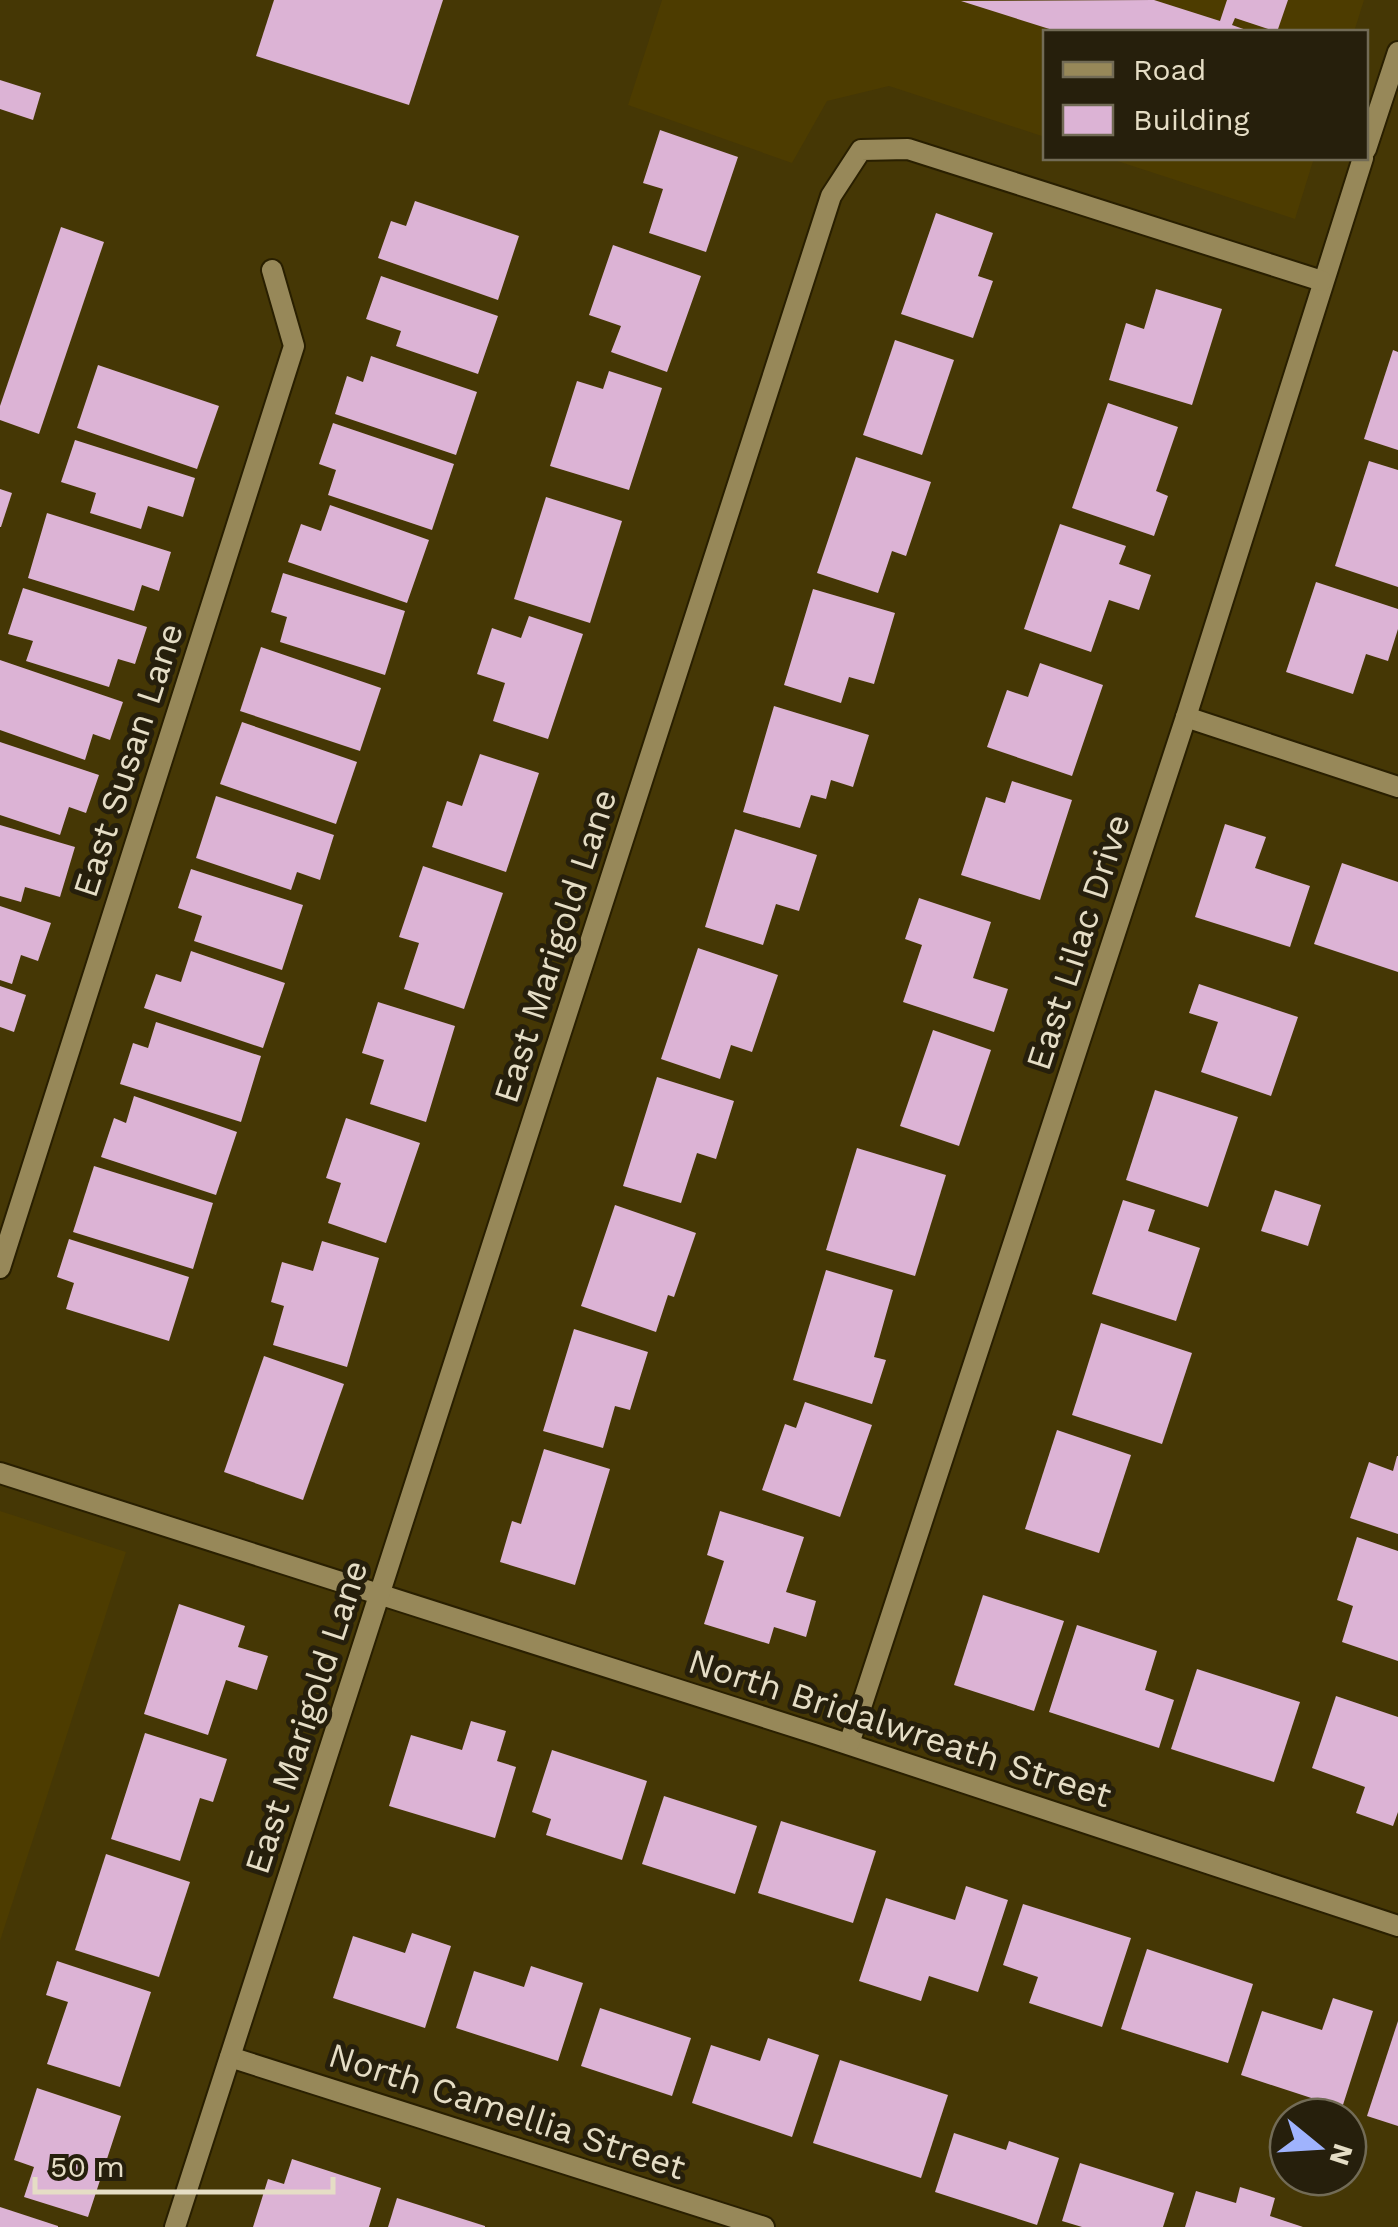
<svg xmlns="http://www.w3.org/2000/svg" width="1398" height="2227" font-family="'Work Sans',sans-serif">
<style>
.built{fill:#4d3c00}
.building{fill:#dcb3d5}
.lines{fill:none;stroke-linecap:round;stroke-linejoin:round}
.street-casing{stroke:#291f00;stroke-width:24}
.street{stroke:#978859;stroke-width:20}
.labels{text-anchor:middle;stroke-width:10;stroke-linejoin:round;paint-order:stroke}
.street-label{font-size:35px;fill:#e5ddc5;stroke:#261f0c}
</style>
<rect width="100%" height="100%" fill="#453705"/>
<g class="built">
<polygon points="662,0 1364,0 1354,32 1046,32 1045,137 889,86 827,101 792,163 628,105"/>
<polygon points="1108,158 1314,158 1295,219"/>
<polygon points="0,1511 126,1552 0,1941"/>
</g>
<g class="building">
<polygon points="274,0 443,0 409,105 256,56"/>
<polygon points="1154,0 1220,21 1227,0 1288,0 1277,32 1235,18 1232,25 1252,32 1059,32 961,1"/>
<polygon points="0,80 41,93 33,120 0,109"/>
<polygon points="660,130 738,157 706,252 649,233 663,189 643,183"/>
<polygon points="415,201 519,236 498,300 378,258 391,221 406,226"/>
<polygon points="936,213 993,233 978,276 993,281 973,338 901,314"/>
<polygon points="61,227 104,242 39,434 0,420 0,406"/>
<polygon points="613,245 701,276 667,372 611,352 621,326 589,315"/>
<polygon points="381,276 498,316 478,374 396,346 401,331 366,319"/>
<polygon points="1156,289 1222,309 1192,405 1109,380 1126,323 1144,329"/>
<polygon points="895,340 954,360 922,455 863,435"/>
<polygon points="1393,350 1398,352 1398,450 1364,439"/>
<polygon points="371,356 477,392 456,455 335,414 347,376 363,382"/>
<polygon points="98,365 219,406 197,469 77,428"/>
<polygon points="609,371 662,388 629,490 550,466 577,381 603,389"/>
<polygon points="1108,403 1178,427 1156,491 1168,496 1154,536 1072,508"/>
<polygon points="333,423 454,464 432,530 328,495 336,470 319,464"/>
<polygon points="75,440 195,478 183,517 148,506 141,529 90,513 96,493 61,482"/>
<polygon points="856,457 931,482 906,556 892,551 878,593 817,573"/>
<polygon points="1369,461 1398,470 1398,587 1335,566"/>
<polygon points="0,489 12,493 1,527 0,527"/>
<polygon points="546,497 622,521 590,623 514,599"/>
<polygon points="330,505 429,540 407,603 288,562 301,524 321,531"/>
<polygon points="47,513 171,552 159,591 142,585 134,611 28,578"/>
<polygon points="1060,524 1126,546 1119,564 1151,575 1139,610 1109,600 1091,652 1024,629"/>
<polygon points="283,573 405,611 385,675 280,642 287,617 271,612"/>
<polygon points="1316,582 1398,609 1398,629 1388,661 1366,654 1353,694 1286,672"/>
<polygon points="23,588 147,627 135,664 118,659 109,687 26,661 33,641 8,634"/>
<polygon points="813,589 895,613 874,684 849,677 841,703 784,685"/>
<polygon points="529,616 583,634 548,739 493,721 505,683 477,674 492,628 521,638"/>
<polygon points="261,647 381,688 360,751 240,711"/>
<polygon points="0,660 123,702 110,740 93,734 85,760 0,730"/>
<polygon points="1040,663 1103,685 1072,776 987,747 1007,690 1028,697"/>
<polygon points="774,706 869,735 853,787 831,780 826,799 811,795 800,828 743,812"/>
<polygon points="242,722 357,762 336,824 220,784"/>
<polygon points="0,742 99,775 86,813 69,807 60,835 0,815"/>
<polygon points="480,754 539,773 506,872 432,847 447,801 462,806"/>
<polygon points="1012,781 1072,800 1040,900 961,875 986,797 1005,803"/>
<polygon points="216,796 334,835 320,880 297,872 291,890 196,858"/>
<polygon points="1225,824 1266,837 1255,868 1310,886 1290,947 1195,917"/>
<polygon points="0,825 75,847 60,897 25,887 21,902 0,896"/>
<polygon points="735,829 817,855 799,911 776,904 763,945 705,927"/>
<polygon points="1342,863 1398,882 1398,972 1314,944"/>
<polygon points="423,866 503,893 464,1009 404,989 419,943 399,937"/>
<polygon points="191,869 303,905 282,970 194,941 202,916 178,908"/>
<polygon points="919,898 991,922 973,978 1008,989 994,1032 903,1002 922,945 905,939"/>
<polygon points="0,906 51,923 38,961 21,955 12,984 0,980"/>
<polygon points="698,948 778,975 752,1052 731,1045 720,1079 661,1059"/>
<polygon points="191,951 285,983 263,1048 144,1008 156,974 181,982"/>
<polygon points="1199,984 1298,1017 1271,1096 1201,1072 1218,1022 1189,1013"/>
<polygon points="0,986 26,995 14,1032 0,1027"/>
<polygon points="378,1002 455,1026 426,1122 370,1104 384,1060 362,1053"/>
<polygon points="156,1022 261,1056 241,1122 120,1084 133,1043 148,1048"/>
<polygon points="933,1030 991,1050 959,1146 900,1126"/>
<polygon points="657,1077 734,1101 716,1159 697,1153 681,1203 623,1186"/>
<polygon points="1155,1090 1238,1117 1208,1207 1126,1180"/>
<polygon points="134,1096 237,1132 216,1195 101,1157 114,1118 126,1123"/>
<polygon points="346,1118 420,1143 386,1243 328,1223 341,1183 326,1178"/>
<polygon points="857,1148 946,1175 915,1276 826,1250"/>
<polygon points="94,1166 213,1203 193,1269 73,1232"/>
<polygon points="1275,1190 1321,1205 1308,1246 1261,1231"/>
<polygon points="1123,1200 1155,1210 1148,1231 1200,1248 1176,1321 1092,1294"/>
<polygon points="615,1205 696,1233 674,1297 668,1295 656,1332 581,1306"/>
<polygon points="69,1239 189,1277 169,1341 66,1309 74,1283 57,1277"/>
<polygon points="322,1241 379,1258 347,1367 273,1345 284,1306 271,1302 282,1262 313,1271"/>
<polygon points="826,1270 893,1290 874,1357 886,1360 872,1404 793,1380"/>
<polygon points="1101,1323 1192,1353 1162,1444 1072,1415"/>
<polygon points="574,1329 648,1352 630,1410 615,1406 603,1448 543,1431"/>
<polygon points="264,1356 344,1384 303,1500 224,1472"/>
<polygon points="805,1402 872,1425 840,1517 762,1490 785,1424 796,1428"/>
<polygon points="1057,1430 1131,1455 1099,1553 1025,1529"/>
<polygon points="544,1449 610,1469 575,1585 500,1562 512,1521 521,1524"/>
<polygon points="1397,1456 1398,1456 1398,1534 1350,1518 1369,1462 1393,1471"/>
<polygon points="720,1511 804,1537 786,1592 816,1601 806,1637 774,1627 769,1644 704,1624 724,1561 707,1555"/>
<polygon points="1357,1537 1398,1551 1398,1661 1342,1642 1353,1606 1337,1600"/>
<polygon points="983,1595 1064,1621 1034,1711 954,1685"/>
<polygon points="179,1604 245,1626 238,1647 268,1656 257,1690 226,1680 208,1735 144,1714"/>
<polygon points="1077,1625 1157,1651 1145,1690 1174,1700 1159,1748 1049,1712"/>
<polygon points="1197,1669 1300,1702 1274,1782 1171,1749"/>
<polygon points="1336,1696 1398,1717 1398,1812 1393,1826 1356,1813 1365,1787 1312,1768"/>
<polygon points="471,1721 506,1731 497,1761 516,1767 495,1838 389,1806 411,1735 462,1750"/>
<polygon points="145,1733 227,1759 213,1802 200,1798 180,1861 111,1839"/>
<polygon points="552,1750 647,1781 622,1860 546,1835 551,1819 532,1812"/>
<polygon points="664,1796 757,1826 735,1894 642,1864"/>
<polygon points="781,1821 876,1851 853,1923 758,1893"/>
<polygon points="106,1854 190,1882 159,1977 75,1950"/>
<polygon points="966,1886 1008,1900 978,1992 929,1976 921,2001 859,1981 886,1898 955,1920"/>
<polygon points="1023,1904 1131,1938 1102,2027 1029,2003 1038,1977 1003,1965"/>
<polygon points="412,1933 451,1946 425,2028 333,1998 353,1936 405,1953"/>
<polygon points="1147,1949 1253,1984 1228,2063 1121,2029"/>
<polygon points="57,1961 151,1992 120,2087 47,2064 68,2002 46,1995"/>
<polygon points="531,1966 583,1983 558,2061 456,2028 474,1971 524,1987"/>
<polygon points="1333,1998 1373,2011 1342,2108 1241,2075 1262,2011 1322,2030"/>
<polygon points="600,2008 691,2038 672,2096 581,2066"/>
<polygon points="1398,2021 1398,2126 1367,2116"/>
<polygon points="768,2038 819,2055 792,2137 692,2103 711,2045 760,2061"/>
<polygon points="840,2060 948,2095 921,2178 813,2143"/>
<polygon points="37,2088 121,2116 88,2217 24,2197 34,2167 14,2160"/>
<polygon points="954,2133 1006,2150 1009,2141 1059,2158 1037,2225 935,2192"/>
<polygon points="292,2159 381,2188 369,2227 253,2227 268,2179 284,2184"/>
<polygon points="1080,2163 1174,2193 1163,2227 1082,2227 1062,2221"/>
<polygon points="1240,2187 1275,2198 1270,2216 1303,2227 1185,2227 1196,2191 1236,2203"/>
<polygon points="397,2198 485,2226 485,2227 388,2227"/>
<polygon points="0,2207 58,2226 58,2227 0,2227"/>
</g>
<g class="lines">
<g class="street-casing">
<g id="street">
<polyline points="1366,149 1398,52"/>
<polyline points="1186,717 1398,787"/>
<polyline points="0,1268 294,346 272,270"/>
<polyline points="0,1473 817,1734 1398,1926"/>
<polyline points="849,1744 1186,717 1363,158"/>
<polyline points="230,2057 764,2227"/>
<polyline points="175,2227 831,196 861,150 908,149 1322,281"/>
</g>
</g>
<use href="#street" class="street"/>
</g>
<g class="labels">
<g class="street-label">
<text transform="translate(128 760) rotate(-72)" y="12">East Susan Lane</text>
<text transform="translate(1078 942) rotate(-72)" y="12">East Lilac Drive</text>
<text transform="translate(555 946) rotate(-72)" y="12">East Marigold Lane</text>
<text transform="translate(306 1717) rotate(-72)" y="12">East Marigold Lane</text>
<text transform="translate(900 1728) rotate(18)" y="12">North Bridalwreath Street</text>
<text transform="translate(507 2111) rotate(18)" y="12">North Camellia Street</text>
</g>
</g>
<rect x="1043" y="30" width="325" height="130" fill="#261f0c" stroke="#726b56" stroke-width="2.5"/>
<rect x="1063" y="62" width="50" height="15" fill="#978859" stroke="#726b56" stroke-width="2.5"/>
<text x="1133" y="80" font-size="30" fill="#e5ddc5">Road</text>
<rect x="1063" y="105" width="50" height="30" fill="#dcb3d5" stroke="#726b56" stroke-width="2.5"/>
<text x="1133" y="130" font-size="30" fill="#e5ddc5">Building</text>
<g transform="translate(1318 2147) rotate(108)"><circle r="48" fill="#261f0c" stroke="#726b56" stroke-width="2.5"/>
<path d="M0-8L18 38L0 25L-18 38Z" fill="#9fb3fd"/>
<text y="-15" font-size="28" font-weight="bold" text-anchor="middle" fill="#e5ddc5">N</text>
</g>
<path d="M35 2177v15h298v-15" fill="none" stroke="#e5ddc5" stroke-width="5"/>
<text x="50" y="2177" font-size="30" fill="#e5ddc5" stroke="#261f0c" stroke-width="8" paint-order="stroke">50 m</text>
</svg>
